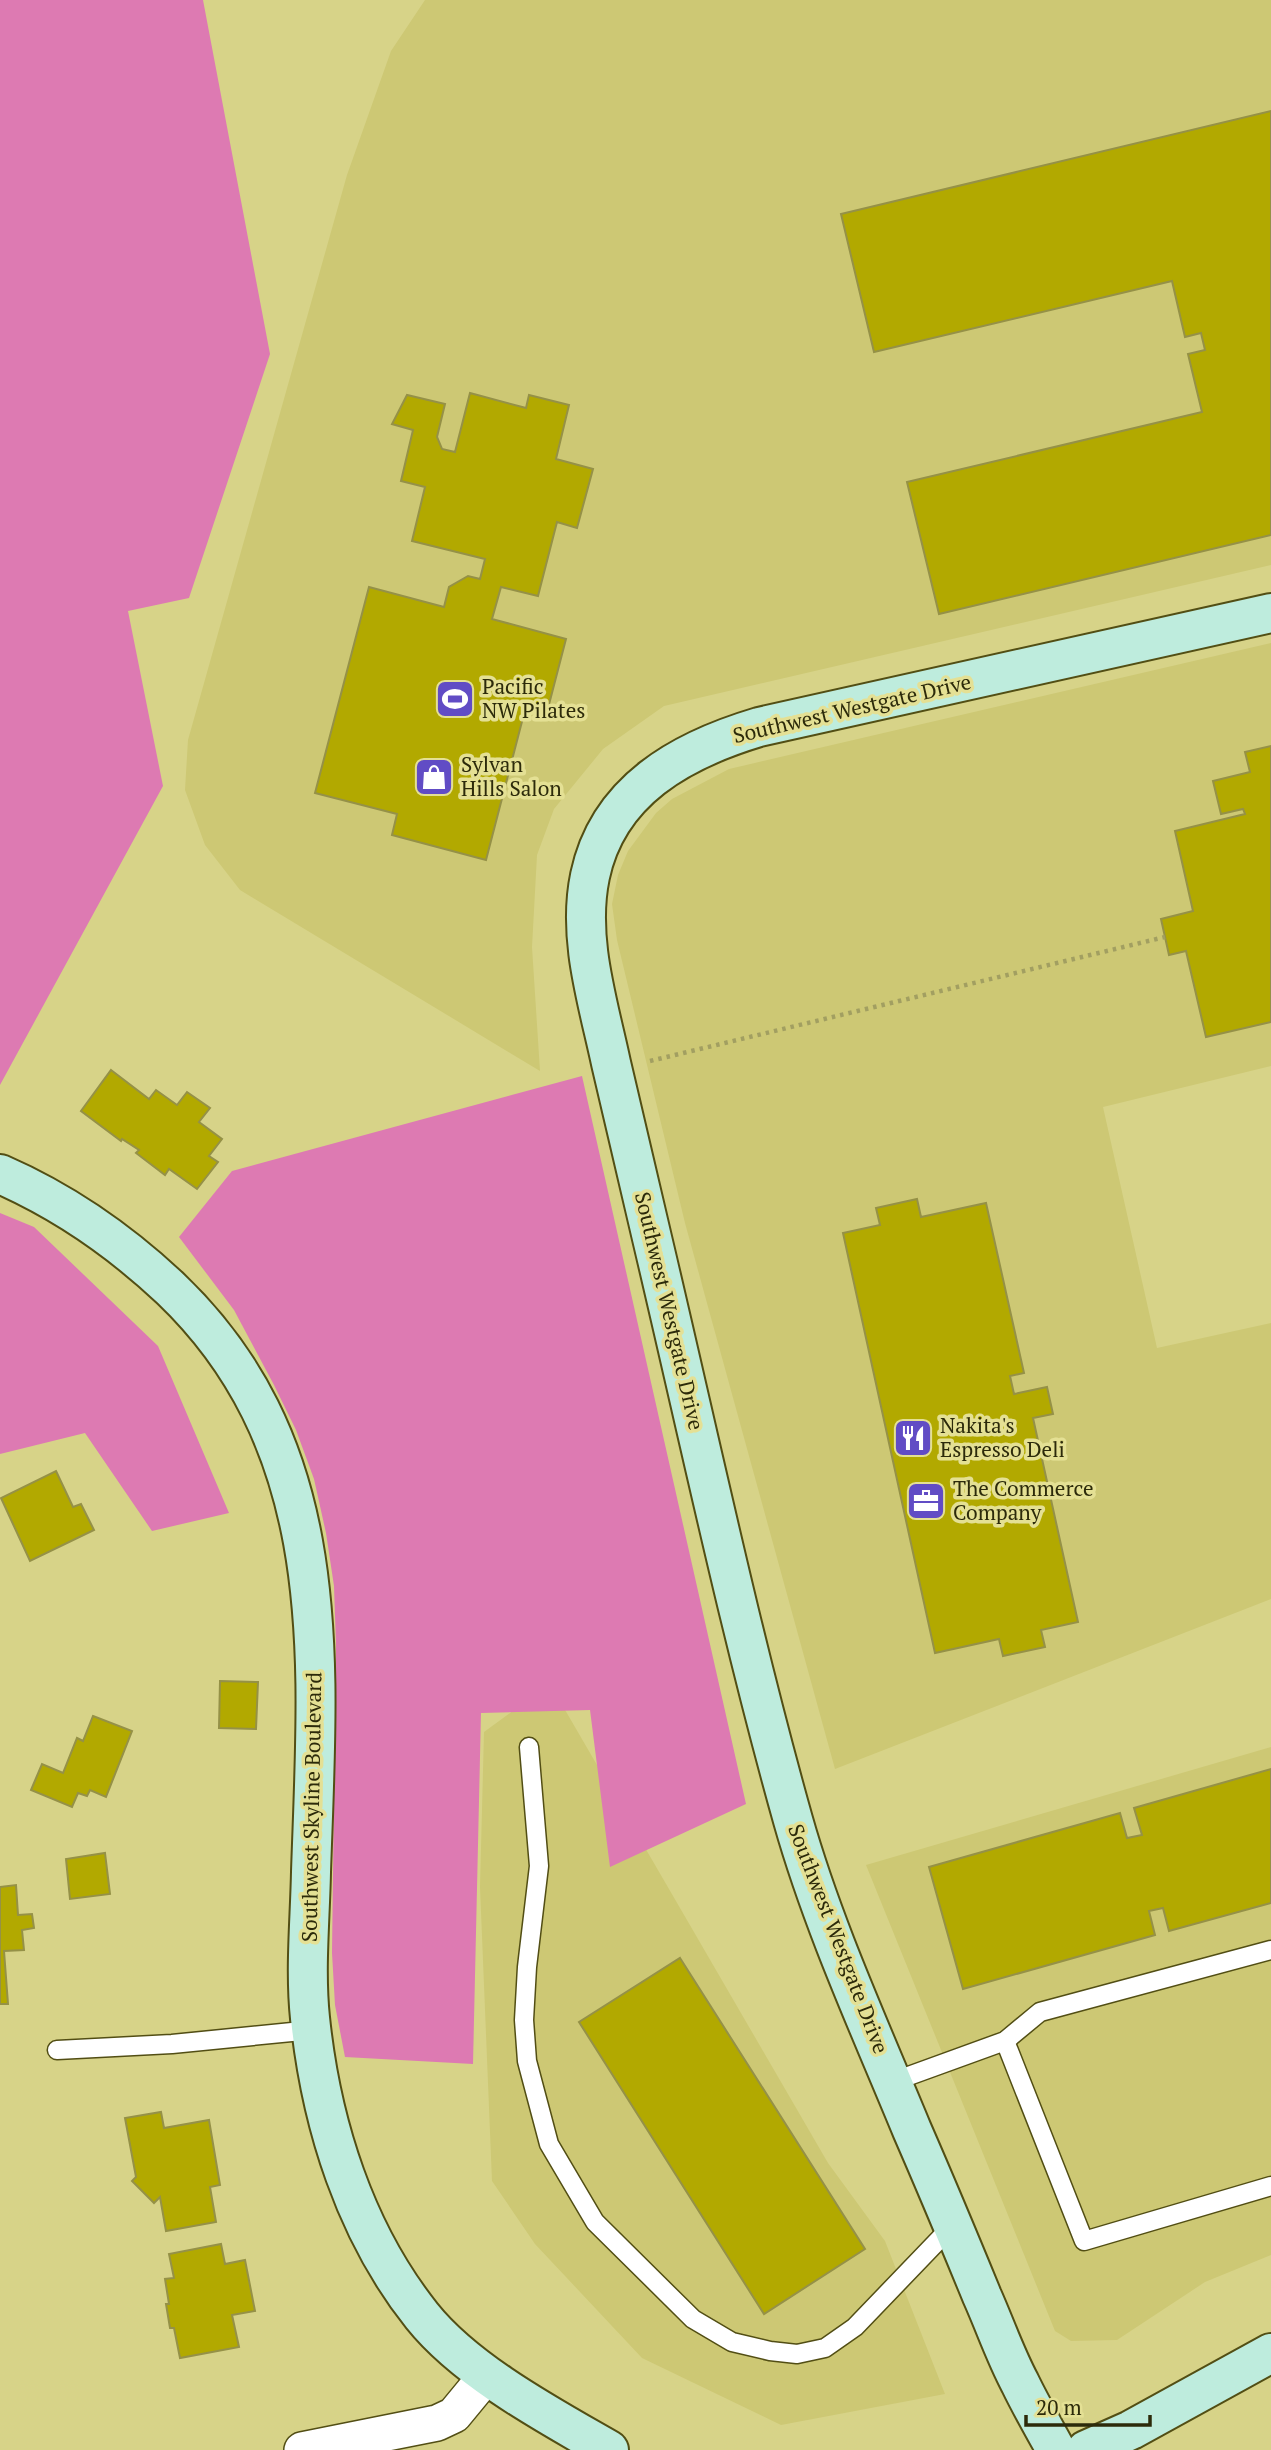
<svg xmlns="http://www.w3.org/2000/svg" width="1271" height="2450" font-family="'PT Serif',serif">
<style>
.built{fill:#cdc874}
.green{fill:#dd7ab2}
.building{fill:#b2a900;stroke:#959147;stroke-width:2}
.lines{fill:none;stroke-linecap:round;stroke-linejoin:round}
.lane-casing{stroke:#524e14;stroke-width:21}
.street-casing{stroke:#524e14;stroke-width:38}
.secondary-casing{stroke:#524e14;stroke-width:42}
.path{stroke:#a29f61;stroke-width:4.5;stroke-dasharray:3.5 5;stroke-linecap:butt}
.lane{stroke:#fff;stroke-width:18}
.street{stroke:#fff;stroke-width:35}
.secondary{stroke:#beecdd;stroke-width:38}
.labels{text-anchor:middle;stroke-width:7;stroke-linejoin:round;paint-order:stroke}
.poi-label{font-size:21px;fill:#2c2a0a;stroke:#e4e094;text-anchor:start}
.street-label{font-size:21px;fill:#2c2a0a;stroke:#e4e094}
</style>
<rect width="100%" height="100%" fill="#d7d388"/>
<g class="built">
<polygon points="425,0 1271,0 1271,565 664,706 603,749 554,809 537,855 532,947 540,1071 240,890 205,845 185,790 188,740 347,175 391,51"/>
<polygon points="1271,643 1271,1066 1103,1107 1157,1348 1271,1323 1271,1599 835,1769 685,1223 617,940 612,904 618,875 628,851 656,813 672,799 729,769"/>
<polygon points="550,1684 828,2163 885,2241 945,2394 781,2425 642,2358 535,2244 492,2181 480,1887 484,1732"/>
<polygon points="1271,1747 1271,2255 1205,2282 1117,2340 1071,2341 1055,2331 866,1865"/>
</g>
<g class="green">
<polygon points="0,0 203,0 270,354 189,598 128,611 163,786 0,1085"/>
<polygon points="582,1076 746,1804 610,1867 590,1710 481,1713 473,2064 345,2057 335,2005 332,1953 336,1645 334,1586 326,1533 314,1479 296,1430 274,1385 234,1310 179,1237 232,1171"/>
<polygon points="0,1213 34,1227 158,1346 229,1513 152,1531 85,1433 0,1454"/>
</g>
<g class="building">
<polygon points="1271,111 1271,535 939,614 907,482 1202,412 1188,354 1205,350 1201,333 1185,337 1172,281 874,352 841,214"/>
<polygon points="470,393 526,408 529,395 569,405 556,459 593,469 577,528 557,522 538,596 501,587 492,619 566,639 546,716 525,710 486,860 392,835 397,814 315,793 369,587 444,607 449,587 468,576 480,579 485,559 412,541 425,487 401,481 413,430 392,424 407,395 445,404 437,437 442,449 455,452"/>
<polygon points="1271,746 1271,1022 1206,1037 1186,951 1169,955 1161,919 1193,911 1175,831 1245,814 1243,809 1221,814 1213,781 1250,772 1245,752"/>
<polygon points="111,1070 149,1099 156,1090 177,1105 187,1092 210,1108 199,1122 222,1139 209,1156 218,1162 197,1189 169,1169 165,1175 136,1153 139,1150 122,1139 121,1141 81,1111"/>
<polygon points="917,1199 921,1217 986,1203 1024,1373 1010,1376 1014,1394 1047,1387 1053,1414 1033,1418 1078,1622 1041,1630 1045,1647 1003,1656 999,1639 935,1653 843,1233 880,1225 876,1208"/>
<polygon points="56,1471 73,1507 81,1504 94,1530 30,1561 1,1498"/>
<polygon points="220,1681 258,1682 256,1729 219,1728"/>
<polygon points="93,1716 132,1731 106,1797 90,1790 87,1796 78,1793 72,1807 31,1790 42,1764 63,1773 77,1738 83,1741"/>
<polygon points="1271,1769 1271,1903 1169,1931 1163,1908 1149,1911 1155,1935 963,1989 929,1867 1120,1813 1127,1838 1142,1835 1134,1808"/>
<polygon points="105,1853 110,1894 70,1899 66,1859"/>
<polygon points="16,1885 18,1915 32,1914 34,1928 22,1930 24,1950 4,1951 8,2004 0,2004 0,1887"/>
<polygon points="680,1958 865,2249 764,2314 579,2022"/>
<polygon points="161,2112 164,2128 209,2120 220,2185 210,2187 216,2222 166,2231 160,2197 154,2203 132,2181 136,2177 125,2118"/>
<polygon points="221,2244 225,2264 245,2260 255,2311 232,2315 239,2347 180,2358 174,2328 170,2328 166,2304 169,2304 165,2279 174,2278 169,2254"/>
</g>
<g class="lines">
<g class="lane-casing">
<g id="lane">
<polyline points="529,1747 539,1866 527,1967 524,2020 527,2061 549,2144 595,2222 693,2319 732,2342 770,2351 797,2354 825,2348 855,2327 953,2225"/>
<polyline points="1005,2041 1084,2241 1271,2186"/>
<polyline points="57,2050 172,2044 312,2030"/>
<polyline points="892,2082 1005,2041 1040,2012 1271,1950"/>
</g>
</g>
<g class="street-casing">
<polyline id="street" points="302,2450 437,2423 454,2415 487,2375"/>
</g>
<g class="secondary-casing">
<g id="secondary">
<path d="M0,1174C64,1202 120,1241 171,1289C338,1449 318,1661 311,1872C310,1921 305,1970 310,2018C321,2124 355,2232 422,2316C466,2371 548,2415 609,2450"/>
<path d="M1056,2450C1044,2428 1031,2406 1020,2383C1005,2355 995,2325 982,2296C959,2240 936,2185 912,2130C870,2028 823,1926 793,1820C739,1628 698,1432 652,1238C638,1180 625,1121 611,1063C598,1002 577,938 590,876C608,790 682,750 759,727L1271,613"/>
<polyline points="1086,2450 1131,2430 1271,2353"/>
</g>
</g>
<polyline class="path" points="650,1061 1165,937"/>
<use href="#lane" class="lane"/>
<use href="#street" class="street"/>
<use href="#secondary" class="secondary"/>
</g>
<defs>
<g id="stadium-square" transform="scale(2.0125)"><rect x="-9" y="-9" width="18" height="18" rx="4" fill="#614cc5" stroke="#e4e094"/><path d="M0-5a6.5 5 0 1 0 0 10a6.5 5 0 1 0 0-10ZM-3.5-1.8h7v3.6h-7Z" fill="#fff"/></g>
<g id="shop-square" transform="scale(2.0125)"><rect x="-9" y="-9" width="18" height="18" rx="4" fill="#614cc5" stroke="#e4e094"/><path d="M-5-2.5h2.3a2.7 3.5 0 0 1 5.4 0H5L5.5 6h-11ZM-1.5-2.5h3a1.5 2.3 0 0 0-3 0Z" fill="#fff"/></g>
<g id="restaurant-square" transform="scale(2.0125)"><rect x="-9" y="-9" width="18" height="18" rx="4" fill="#614cc5" stroke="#e4e094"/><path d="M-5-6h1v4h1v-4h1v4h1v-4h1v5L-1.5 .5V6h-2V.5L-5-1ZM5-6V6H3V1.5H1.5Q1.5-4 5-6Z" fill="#fff"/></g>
<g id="office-square" transform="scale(2.0125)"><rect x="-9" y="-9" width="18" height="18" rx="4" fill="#614cc5" stroke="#e4e094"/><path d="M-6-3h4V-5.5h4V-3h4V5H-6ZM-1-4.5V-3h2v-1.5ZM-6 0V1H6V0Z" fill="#fff"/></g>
</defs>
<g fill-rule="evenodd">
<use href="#stadium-square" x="455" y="699"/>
<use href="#shop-square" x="434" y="777"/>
<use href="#restaurant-square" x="913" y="1438"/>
<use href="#office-square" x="926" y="1501"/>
</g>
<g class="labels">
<g class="poi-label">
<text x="482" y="694">Pacific<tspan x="482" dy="24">NW Pilates</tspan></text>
<text x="461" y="772">Sylvan<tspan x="461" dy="24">Hills Salon</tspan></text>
<text x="940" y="1433">Nakita's<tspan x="940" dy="24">Espresso Deli</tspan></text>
<text x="953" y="1496">The Commerce<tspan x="953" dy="24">Company</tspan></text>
</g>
<g class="street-label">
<text transform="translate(852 709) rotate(-13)" y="7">Southwest Westgate Drive</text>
<text transform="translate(669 1311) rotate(77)" y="7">Southwest Westgate Drive</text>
<text transform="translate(312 1807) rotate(-89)" y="7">Southwest Skyline Boulevard</text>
<text transform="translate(838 1939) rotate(69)" y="7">Southwest Westgate Drive</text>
</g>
</g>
<path d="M1026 2415v10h124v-10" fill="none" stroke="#2c2a0a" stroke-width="3.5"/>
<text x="1036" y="2415" font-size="21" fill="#2c2a0a" stroke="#e4e094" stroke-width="5" paint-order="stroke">20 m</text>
</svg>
